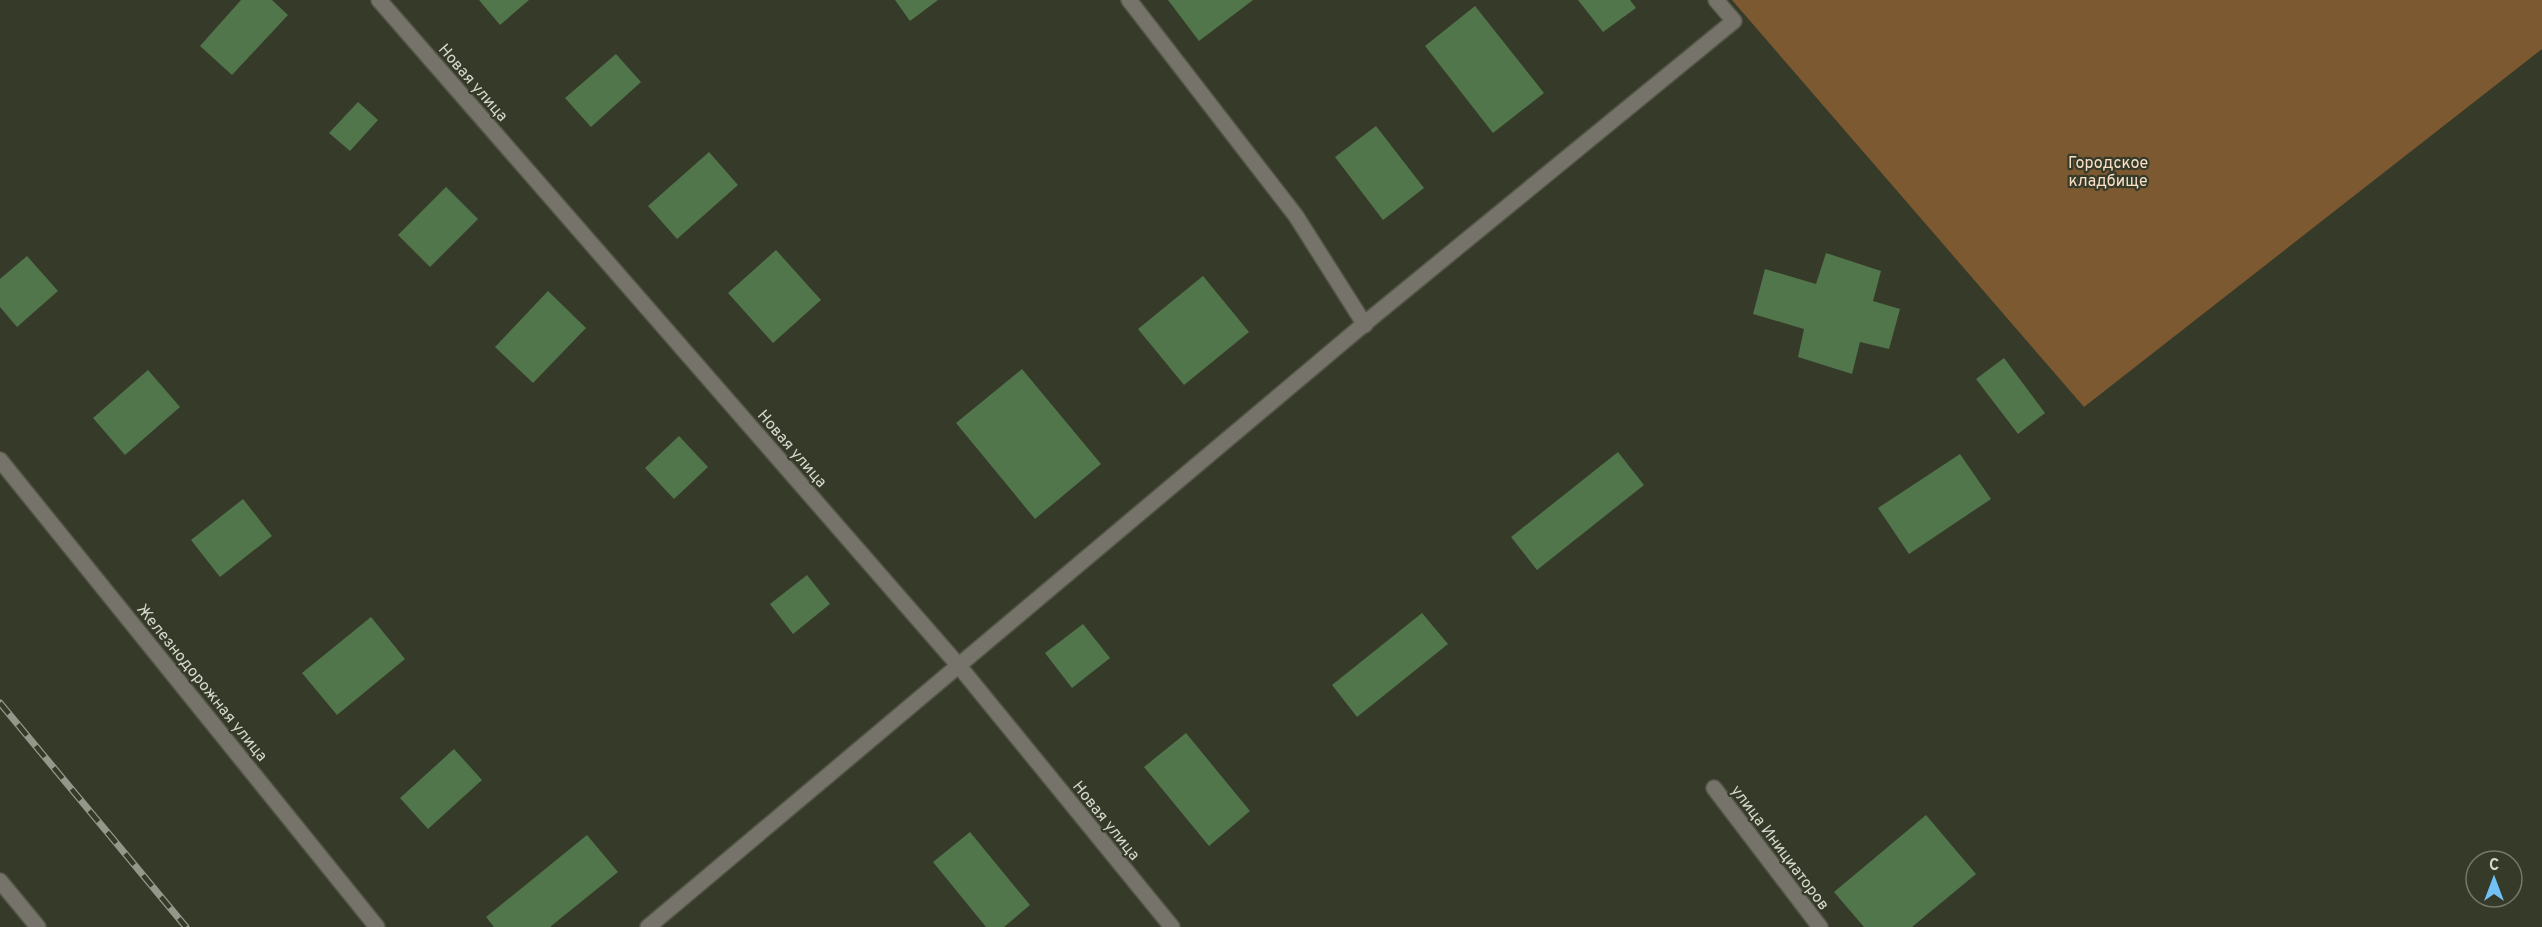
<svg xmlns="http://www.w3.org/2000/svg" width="2542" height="927" font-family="Overpass,sans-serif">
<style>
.green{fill:#7c5931}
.building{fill:#51764b}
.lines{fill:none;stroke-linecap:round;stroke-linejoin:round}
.minor-casing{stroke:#535646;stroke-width:18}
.minor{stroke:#76736b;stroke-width:15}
.rail-casing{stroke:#94988a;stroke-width:7}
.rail{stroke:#363a28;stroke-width:4.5;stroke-dasharray:14;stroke-linecap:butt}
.labels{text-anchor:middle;stroke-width:4.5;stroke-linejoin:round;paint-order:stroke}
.street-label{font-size:16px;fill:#d5d8cd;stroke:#363a28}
.park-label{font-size:16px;fill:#f8dfc6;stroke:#363a28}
</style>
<rect width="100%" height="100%" fill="#363a28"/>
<polygon class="green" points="1732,0 2542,0 2542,49 2084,407"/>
<g class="building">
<polygon points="241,0 272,0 288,15 232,75 200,46"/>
<polygon points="479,0 529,0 500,25"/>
<polygon points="895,0 938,0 910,21"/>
<polygon points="1168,0 1253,0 1199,41"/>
<polygon points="1578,0 1630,0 1636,8 1603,32"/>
<polygon points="1475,6 1544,93 1493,133 1425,46"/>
<polygon points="616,54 641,82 591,127 565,98"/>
<polygon points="358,102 378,120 350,151 329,133"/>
<polygon points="1376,126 1424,188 1383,220 1335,157"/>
<polygon points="709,152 738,185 677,239 648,206"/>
<polygon points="446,187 478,219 430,267 398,235"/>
<polygon points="776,250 821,300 773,343 728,293"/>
<polygon points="1826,253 1881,271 1873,301 1900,309 1889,349 1860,342 1852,374 1798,357 1804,329 1753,314 1765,269 1816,284"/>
<polygon points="27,256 58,291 17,327 0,307 0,279"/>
<polygon points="1203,276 1249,332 1184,385 1138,329"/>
<polygon points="548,291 586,328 533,383 495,347"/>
<polygon points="2004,358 2045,413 2018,434 1976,379"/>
<polygon points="1022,369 1101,464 1035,519 956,423"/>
<polygon points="148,370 180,407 125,455 93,418"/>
<polygon points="679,436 708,467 674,499 645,468"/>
<polygon points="1618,452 1644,485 1537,570 1511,537"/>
<polygon points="1960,454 1991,499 1909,554 1878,508"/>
<polygon points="243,499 272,536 220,577 191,540"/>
<polygon points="807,575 830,604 793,634 770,604"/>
<polygon points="1422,613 1448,644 1357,717 1332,685"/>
<polygon points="371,617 405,659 337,715 302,673"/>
<polygon points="1083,624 1110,658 1072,688 1045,653"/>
<polygon points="1186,733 1250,811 1209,846 1144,767"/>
<polygon points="454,749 482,780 428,829 400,798"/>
<polygon points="1926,815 1976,874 1912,927 1864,927 1834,892"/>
<polygon points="970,832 1030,905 1004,927 986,927 933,862"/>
<polygon points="587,835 618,872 550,927 494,927 486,917"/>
</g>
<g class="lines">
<g class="minor-casing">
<g id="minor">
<polyline points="379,0 959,666 1172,927"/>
<polyline points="1129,0 1296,216 1365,325"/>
<polyline points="0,460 377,927"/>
<polyline points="1714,788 1820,927"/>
<polyline points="0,881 38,927"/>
<polyline points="648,927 1375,315 1734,21 1716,0"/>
</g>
</g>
<use href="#minor" class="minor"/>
<g class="rail-casing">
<polyline id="rail" points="0,703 186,927"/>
</g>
<use href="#rail" class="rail"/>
</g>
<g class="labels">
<g class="street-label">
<text transform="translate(474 82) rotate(49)" y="6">Новая улица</text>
<text transform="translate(793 448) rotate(49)" y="6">Новая улица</text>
<text transform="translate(203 682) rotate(51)" y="6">Железнодорожная улица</text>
<text transform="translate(1107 820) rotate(51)" y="6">Новая улица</text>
<text transform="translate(1781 847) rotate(53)" y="6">улица Инициаторов</text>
</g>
<g class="park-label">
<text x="2108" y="168">Городское<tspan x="2108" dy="18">кладбище</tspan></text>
</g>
</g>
<g transform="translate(2494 879)"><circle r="28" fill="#363a28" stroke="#76796a" stroke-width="1.5"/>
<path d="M0-4.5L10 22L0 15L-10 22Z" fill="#71c1f5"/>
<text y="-9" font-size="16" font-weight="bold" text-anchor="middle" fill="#d5d8cd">С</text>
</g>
</svg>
